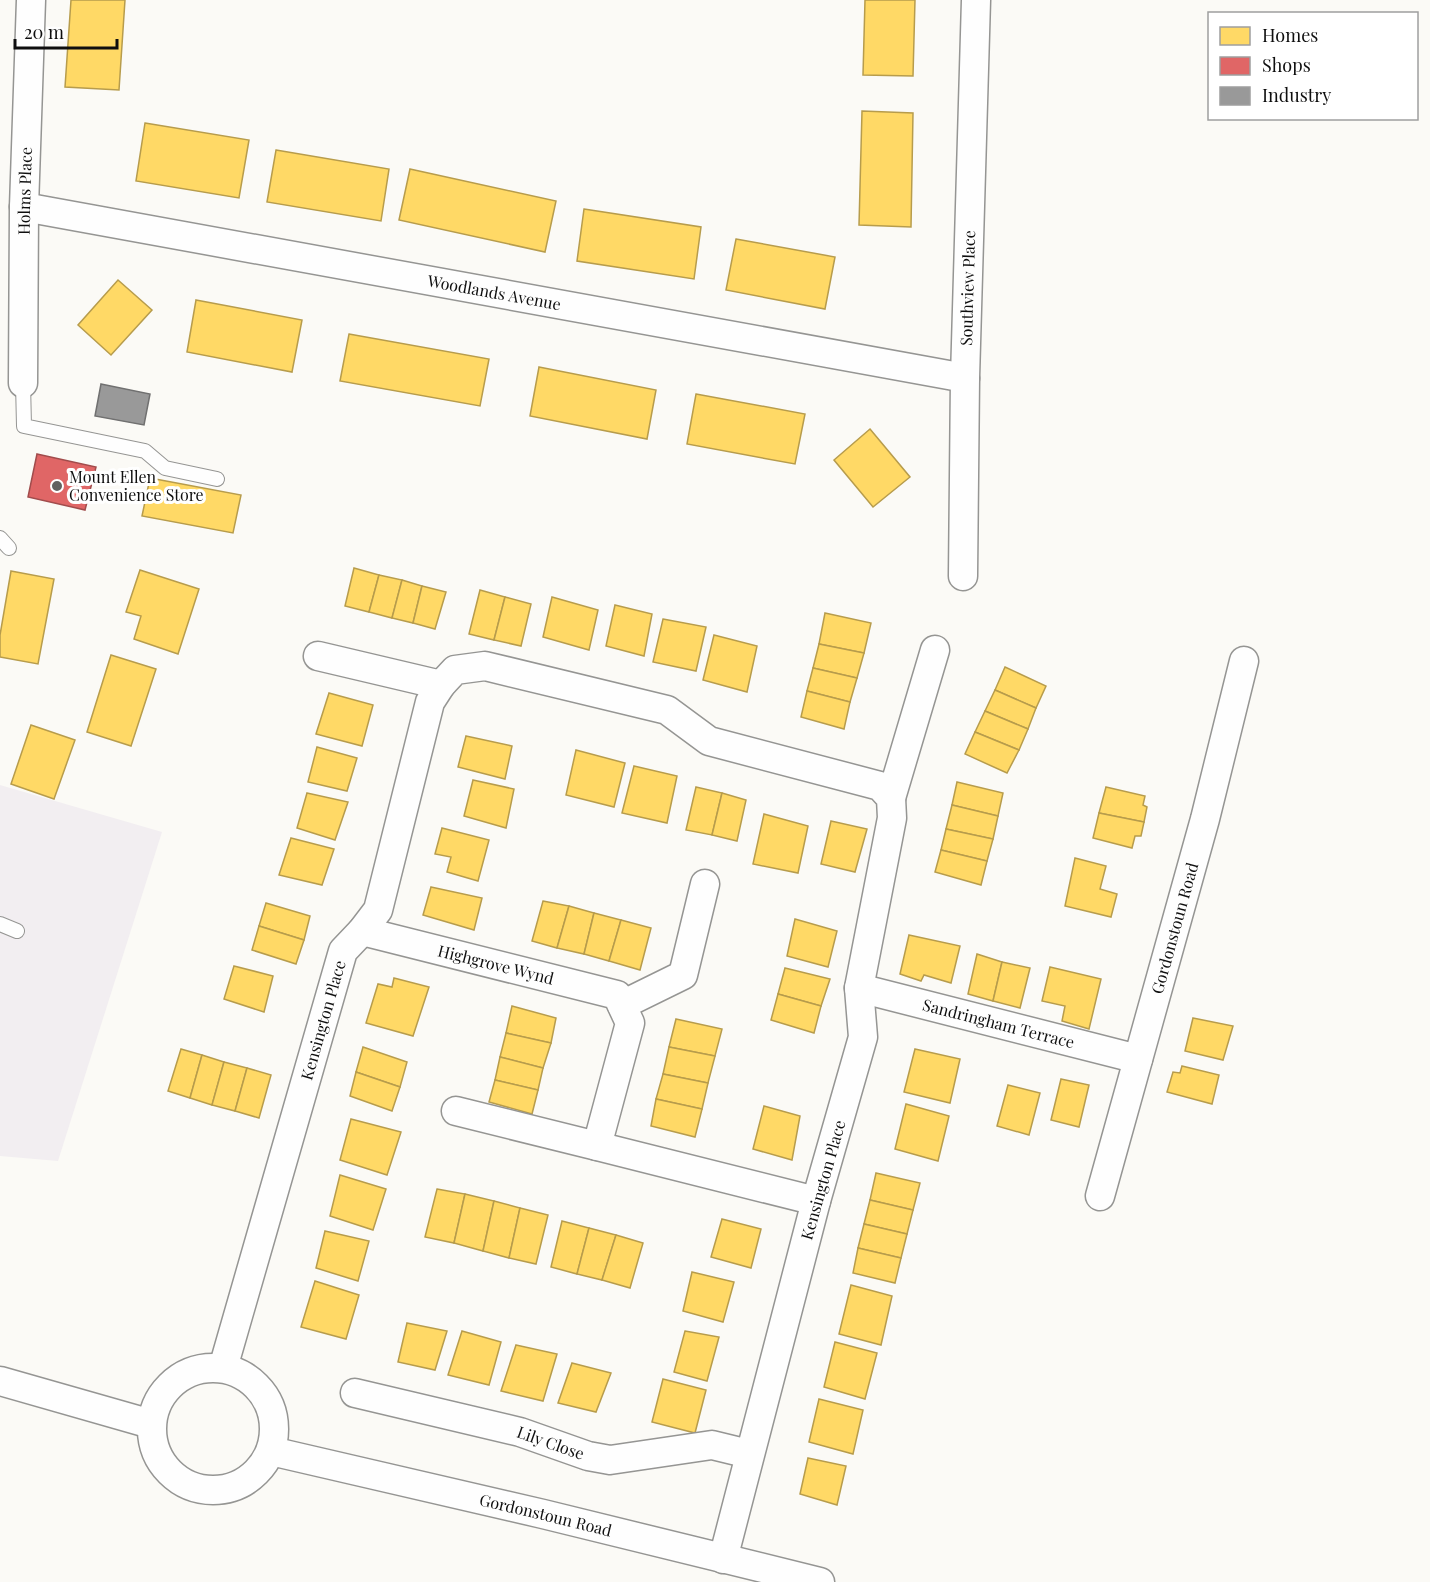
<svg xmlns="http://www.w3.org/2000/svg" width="1430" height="1582" font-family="'Playfair Display',serif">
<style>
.industrial{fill:#f2eef1}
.homes{fill:#ffd966;stroke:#b79c4c;stroke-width:1.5}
.shops{fill:#e06666;stroke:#a14c4c;stroke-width:1.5}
.industry{fill:#999;stroke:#707070;stroke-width:1.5}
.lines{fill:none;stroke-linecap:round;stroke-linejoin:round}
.lane-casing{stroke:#959593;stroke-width:16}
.street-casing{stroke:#959593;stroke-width:31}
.lane{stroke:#fefefe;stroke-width:14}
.street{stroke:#fefefe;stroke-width:28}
.poi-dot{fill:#626160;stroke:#fff;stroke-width:2}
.labels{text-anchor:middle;stroke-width:6;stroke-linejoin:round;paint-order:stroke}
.street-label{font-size:16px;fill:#0f0f0f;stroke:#fff}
.poi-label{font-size:16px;fill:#0f0f0f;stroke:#fff;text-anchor:start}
</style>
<rect width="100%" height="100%" fill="#fbfaf6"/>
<polygon class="industrial" points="0,785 162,832 58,1161 0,1156"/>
<g class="homes">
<polygon points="71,0 125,0 119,90 65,87"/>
<polygon points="865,0 915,0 913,76 863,75"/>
<polygon points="862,111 913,113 911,227 859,225"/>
<polygon points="145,123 249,140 239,198 136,181"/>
<polygon points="276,150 389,169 381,221 267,202"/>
<polygon points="410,169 556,201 545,252 399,220"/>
<polygon points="584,209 701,227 694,279 577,261"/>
<polygon points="736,239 835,257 825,309 726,290"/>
<polygon points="118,280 152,310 111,355 78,325"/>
<polygon points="196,300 302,320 292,372 187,352"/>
<polygon points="349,334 489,359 480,406 340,381"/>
<polygon points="539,367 656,390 647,439 530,416"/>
<polygon points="696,394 805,414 795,464 687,444"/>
<polygon points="870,429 910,477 873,507 834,460"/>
<polygon points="150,478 241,495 233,533 142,516"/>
<polygon points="354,568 379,575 369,612 345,606"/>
<polygon points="140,570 199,589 178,654 134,639 141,616 126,612"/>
<polygon points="11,571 54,579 38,664 0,657 0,635"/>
<polygon points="379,575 402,580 392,618 369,612"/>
<polygon points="402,580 422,586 413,623 392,618"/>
<polygon points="422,586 446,592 435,629 413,623"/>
<polygon points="480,590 505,597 494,640 469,634"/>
<polygon points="505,597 531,604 521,646 494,640"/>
<polygon points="552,597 598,610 589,650 543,637"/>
<polygon points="615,605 652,614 644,656 606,646"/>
<polygon points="825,613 871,623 864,653 819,644"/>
<polygon points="663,619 706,627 696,671 653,662"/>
<polygon points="714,635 757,646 747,692 703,680"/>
<polygon points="819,644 864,653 857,678 813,668"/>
<polygon points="111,655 156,669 131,746 87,732"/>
<polygon points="1005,667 1046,686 1036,708 995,690"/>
<polygon points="813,668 857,678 850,702 807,691"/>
<polygon points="995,690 1036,708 1028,729 985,711"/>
<polygon points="807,691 850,702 844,729 801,717"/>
<polygon points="329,693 373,705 362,746 316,734"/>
<polygon points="985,711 1028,729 1019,750 975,732"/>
<polygon points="31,725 75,740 54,799 11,784"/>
<polygon points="975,732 1019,750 1007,773 965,754"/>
<polygon points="466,736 512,746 505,779 458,767"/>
<polygon points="317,747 357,758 347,791 308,782"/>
<polygon points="576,750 625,763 614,807 566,795"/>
<polygon points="634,766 677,776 667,823 622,813"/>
<polygon points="473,780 514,789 506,828 464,816"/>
<polygon points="957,782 1003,793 998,816 952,805"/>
<polygon points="696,787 722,793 712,835 686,830"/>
<polygon points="1106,787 1145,796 1143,805 1147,807 1144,822 1099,813"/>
<polygon points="307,793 348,802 335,840 297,828"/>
<polygon points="722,793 746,800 737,841 712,835"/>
<polygon points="952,805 998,816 993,839 946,829"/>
<polygon points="1099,813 1144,822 1141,836 1135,836 1132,848 1093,838"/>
<polygon points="764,814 808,826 798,873 753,864"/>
<polygon points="831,821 867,829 855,872 821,864"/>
<polygon points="442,828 489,840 478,881 447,872 451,857 435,854"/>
<polygon points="946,829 993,839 987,861 941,850"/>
<polygon points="291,838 334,849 322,885 279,875"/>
<polygon points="941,850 987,861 981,885 935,872"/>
<polygon points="1075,858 1106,866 1100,889 1117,894 1111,917 1065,906"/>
<polygon points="431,887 482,898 474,930 423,915"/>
<polygon points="543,901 569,906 557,948 532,941"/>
<polygon points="266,903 310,916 304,940 259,926"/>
<polygon points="569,906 594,913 584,954 557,948"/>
<polygon points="594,913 621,920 609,961 584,954"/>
<polygon points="795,919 837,931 828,967 787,956"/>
<polygon points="621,920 651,928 640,970 609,961"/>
<polygon points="259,926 304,940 296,964 252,950"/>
<polygon points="909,935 960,946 951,983 924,975 921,981 900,974"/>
<polygon points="977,954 1002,962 993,1001 968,994"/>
<polygon points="1002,962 1030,968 1020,1008 993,1001"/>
<polygon points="234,966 273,976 264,1012 224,999"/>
<polygon points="1050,967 1101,979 1089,1029 1062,1021 1065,1006 1042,1001"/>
<polygon points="785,968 830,979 821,1006 778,994"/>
<polygon points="394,978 429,987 413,1036 366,1023 378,984 392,987"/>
<polygon points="778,994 821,1006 814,1033 771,1020"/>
<polygon points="512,1006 556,1018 551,1043 506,1033"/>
<polygon points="1193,1018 1233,1026 1223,1060 1185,1051"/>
<polygon points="676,1019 722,1029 715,1056 669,1047"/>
<polygon points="506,1033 551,1043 543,1068 500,1057"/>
<polygon points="363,1047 407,1062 400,1087 356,1072"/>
<polygon points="669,1047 715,1056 708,1083 663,1074"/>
<polygon points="181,1049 202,1055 190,1098 168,1091"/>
<polygon points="915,1049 960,1059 950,1103 904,1092"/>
<polygon points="202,1055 224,1062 212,1105 190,1098"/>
<polygon points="500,1057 543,1068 538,1090 495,1080"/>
<polygon points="224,1062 247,1068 235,1111 212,1105"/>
<polygon points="1182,1066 1219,1075 1212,1104 1167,1092 1173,1072 1180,1073"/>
<polygon points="247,1068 271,1075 259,1118 235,1111"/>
<polygon points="356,1072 400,1087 392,1111 350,1096"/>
<polygon points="663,1074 708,1083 702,1109 656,1099"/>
<polygon points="1061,1079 1089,1085 1079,1127 1051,1120"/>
<polygon points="495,1080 538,1090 532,1114 489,1102"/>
<polygon points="1008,1085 1040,1093 1029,1135 997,1126"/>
<polygon points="656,1099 702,1109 695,1137 651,1126"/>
<polygon points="906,1104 949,1116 938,1161 895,1149"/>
<polygon points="764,1106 800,1116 792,1160 753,1149"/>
<polygon points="351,1119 401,1132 387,1175 340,1160"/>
<polygon points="876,1173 920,1183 913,1210 870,1200"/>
<polygon points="340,1175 386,1189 373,1230 330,1216"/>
<polygon points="437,1189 465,1194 454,1243 425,1237"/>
<polygon points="465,1194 494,1201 483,1251 454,1243"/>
<polygon points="870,1200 913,1210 907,1234 864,1224"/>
<polygon points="494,1201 520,1208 509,1258 483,1251"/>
<polygon points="520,1208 548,1215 536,1264 509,1258"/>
<polygon points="722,1219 761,1229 751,1268 711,1257"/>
<polygon points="562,1221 589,1228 577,1274 551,1267"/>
<polygon points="864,1224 907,1234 901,1258 858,1248"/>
<polygon points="589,1228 616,1235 602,1280 577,1274"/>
<polygon points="325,1231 369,1241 358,1281 316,1268"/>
<polygon points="616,1235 643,1243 630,1288 602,1280"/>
<polygon points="858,1248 901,1258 895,1283 853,1273"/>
<polygon points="692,1272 734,1282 723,1322 683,1311"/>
<polygon points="315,1281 359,1295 346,1339 301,1327"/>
<polygon points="851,1285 892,1296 881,1345 839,1334"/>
<polygon points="407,1323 447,1331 435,1370 398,1362"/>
<polygon points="462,1331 501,1342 489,1385 448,1375"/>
<polygon points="685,1331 719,1337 707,1381 674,1372"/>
<polygon points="835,1342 877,1353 865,1399 824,1387"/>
<polygon points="516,1345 557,1354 543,1401 501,1391"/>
<polygon points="572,1363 611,1373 596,1412 558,1403"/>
<polygon points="663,1379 706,1390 695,1433 652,1422"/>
<polygon points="819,1399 863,1410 853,1454 809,1442"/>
<polygon points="808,1458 846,1466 837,1505 800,1494"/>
</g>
<polygon class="shops" points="37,454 96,467 85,510 28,497"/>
<polygon class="industry" points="101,384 150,394 144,425 95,416"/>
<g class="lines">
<g class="lane-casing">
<g id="lane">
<polyline points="23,383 24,426 145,451 165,468 217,479"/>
<polyline points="0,538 9,548"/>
<polyline points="0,924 17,931"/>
</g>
</g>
<g class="street-casing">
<g id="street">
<path id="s1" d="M24,207L965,378"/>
<path id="s2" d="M23,383L24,207L31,0"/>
<path id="s3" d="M963,576L965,378L976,0"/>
<polyline points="318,656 441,685"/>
<polyline points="891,798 935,650"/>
<path id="s4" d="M362,931L617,995L630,1023L597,1146L816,1201"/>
<path id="s5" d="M859,988L1138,1059"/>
<polyline points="622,1005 683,975 705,884"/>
<polyline points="456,1111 597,1146"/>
<path id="s6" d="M1100,1196L1205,819L1244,661"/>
<circle cx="213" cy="1429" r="61"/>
<path id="s7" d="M223,1368L343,951L362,931L378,910L430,702L441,685L455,670L485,666L667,710L709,741L880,786L891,798L892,818L859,988L863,1037L816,1201L723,1559"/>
<polyline points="0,1381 151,1424"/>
<path id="s8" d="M355,1393L520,1432L588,1456L610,1460L712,1445L749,1454"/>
<path id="s9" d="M271,1451L543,1514L820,1582"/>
</g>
</g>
<use href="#lane" class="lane"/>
<use href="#street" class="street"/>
</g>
<circle class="poi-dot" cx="57" cy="486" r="6"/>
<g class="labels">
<g class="street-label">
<text dy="6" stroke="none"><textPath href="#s2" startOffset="192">Holms Place</textPath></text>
<text dy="6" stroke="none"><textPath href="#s3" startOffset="288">Southview Place</textPath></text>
<text dy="6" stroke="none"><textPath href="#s1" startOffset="478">Woodlands Avenue</textPath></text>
<text dy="6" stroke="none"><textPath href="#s6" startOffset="278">Gordonstoun Road</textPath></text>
<text dy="6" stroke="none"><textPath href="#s4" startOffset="138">Highgrove Wynd</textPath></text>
<text dy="6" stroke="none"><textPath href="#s7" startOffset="362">Kensington Place</textPath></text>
<text dy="6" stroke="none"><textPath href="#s5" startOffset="144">Sandringham Terrace</textPath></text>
<text transform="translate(823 1180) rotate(-74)" y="6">Kensington Place</text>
<text dy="6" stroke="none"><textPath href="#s8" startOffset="202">Lily Close</textPath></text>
<text dy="6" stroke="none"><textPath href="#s9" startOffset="282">Gordonstoun Road</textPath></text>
</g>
<g class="poi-label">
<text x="69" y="483">Mount Ellen<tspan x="69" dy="18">Convenience Store</tspan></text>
</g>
</g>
<rect x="1208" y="12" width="210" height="108" fill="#ffffff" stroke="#9f9f9f" stroke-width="1.5"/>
<rect x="1220" y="27" width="30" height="18" fill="#ffd966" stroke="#9f9f9f" stroke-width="1.5"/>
<text x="1262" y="42" font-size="18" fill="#0f0f0f">Homes</text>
<rect x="1220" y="57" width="30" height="18" fill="#e06666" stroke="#9f9f9f" stroke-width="1.5"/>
<text x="1262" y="72" font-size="18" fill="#0f0f0f">Shops</text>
<rect x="1220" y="87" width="30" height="18" fill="#999999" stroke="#9f9f9f" stroke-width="1.5"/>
<text x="1262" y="102" font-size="18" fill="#0f0f0f">Industry</text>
<path d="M15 39v9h102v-9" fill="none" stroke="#0f0f0f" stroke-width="3"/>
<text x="24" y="39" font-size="18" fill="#0f0f0f" stroke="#ffffff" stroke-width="4.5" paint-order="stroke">20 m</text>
</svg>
